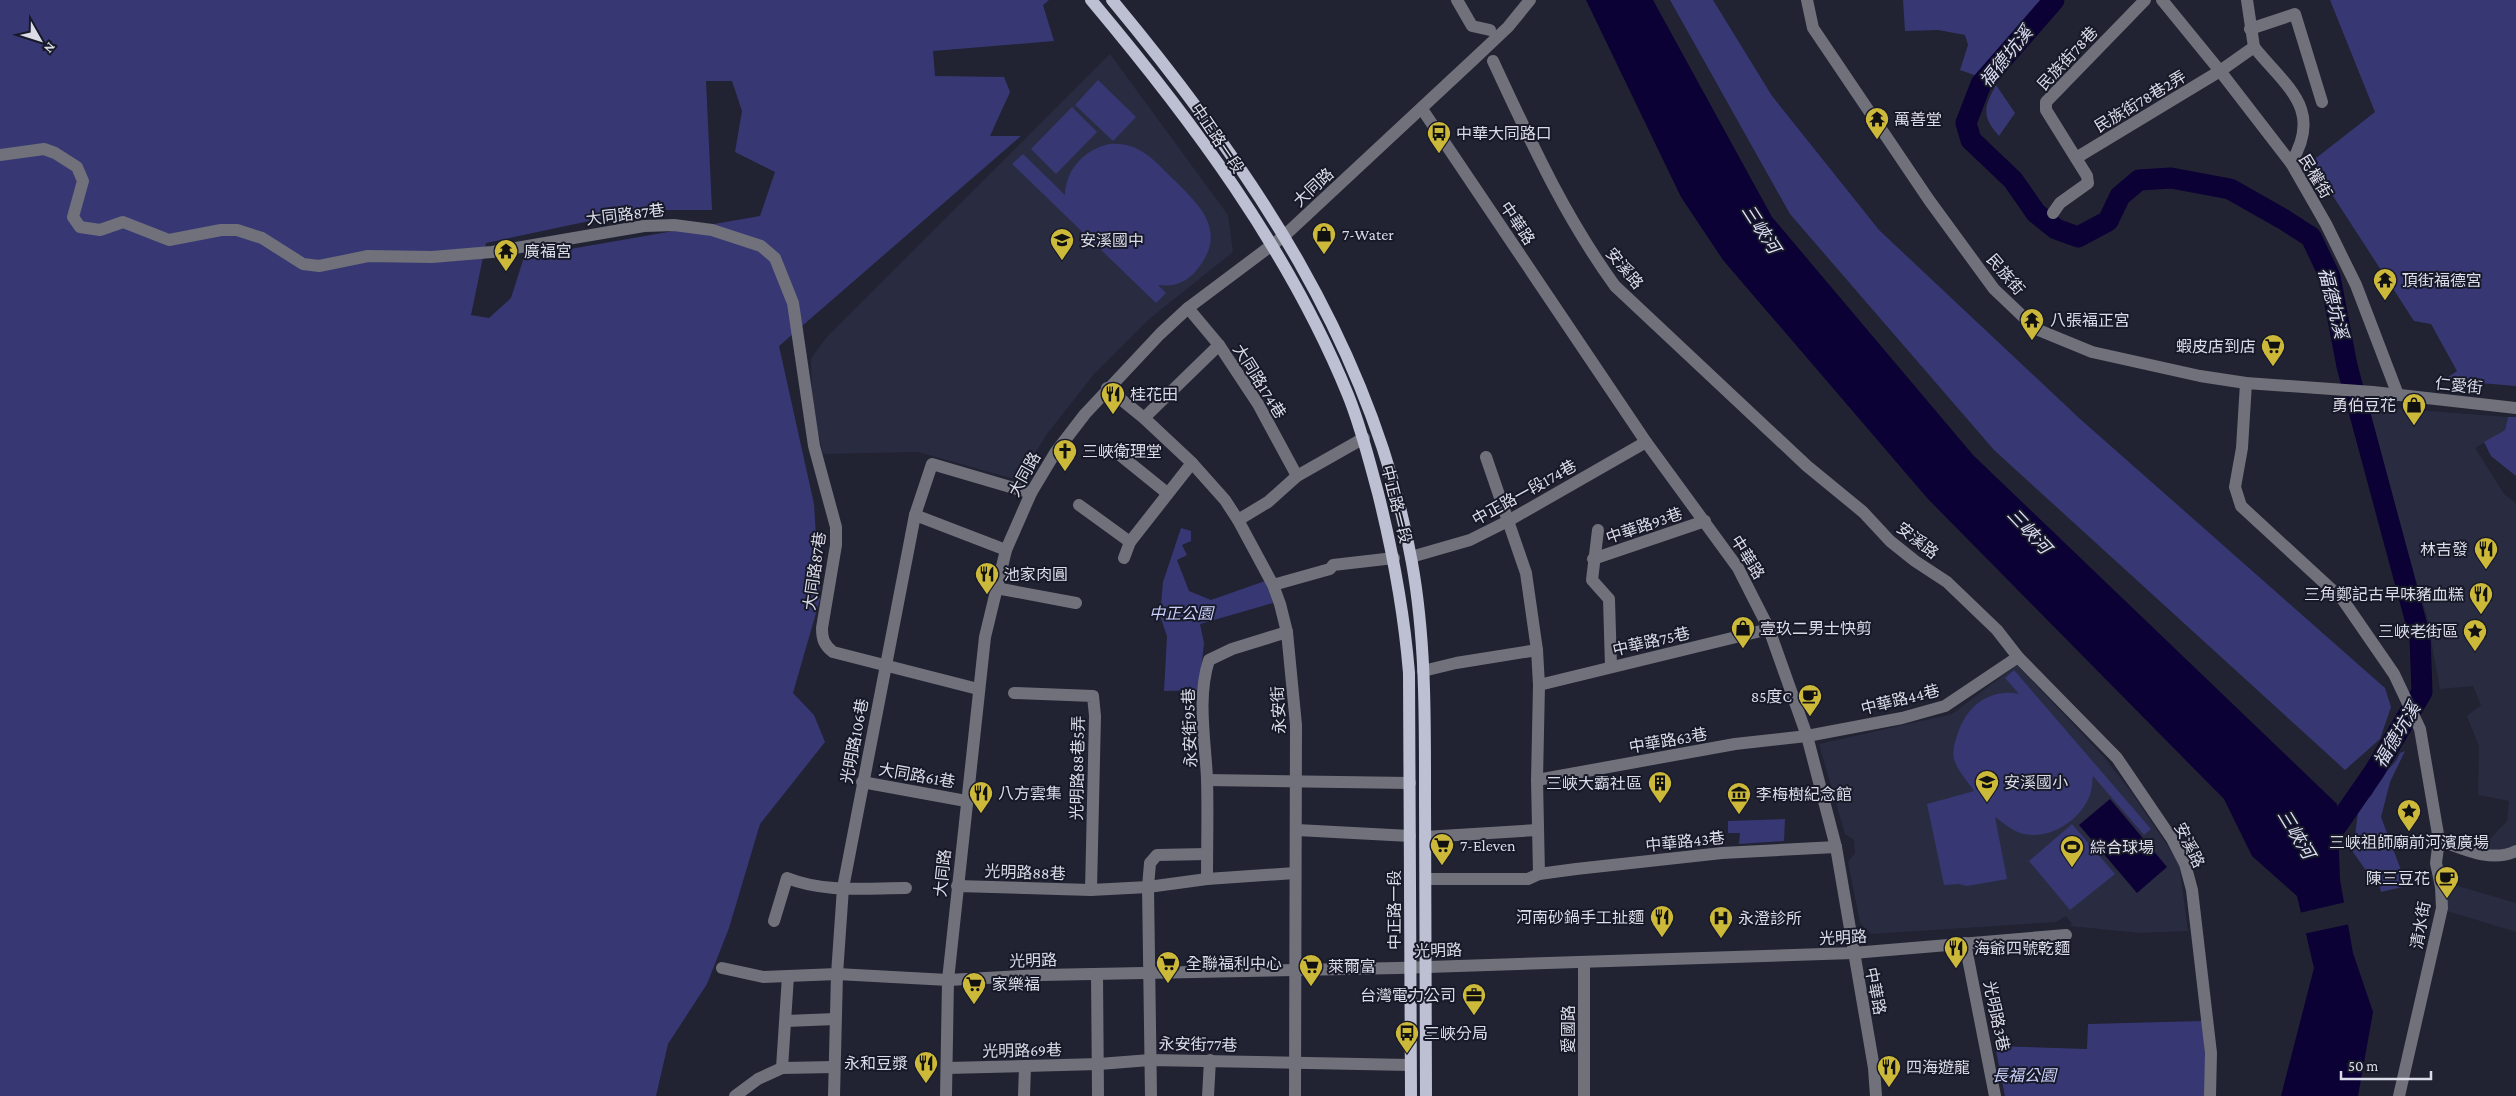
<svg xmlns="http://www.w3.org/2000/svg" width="2516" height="1096" font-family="'Crimson Pro','Noto Sans TC',serif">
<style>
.built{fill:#292b40}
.green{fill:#373873;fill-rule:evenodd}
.water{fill:#0b0135}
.pier{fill:#212232}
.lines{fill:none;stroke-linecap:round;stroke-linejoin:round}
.river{stroke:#0b0135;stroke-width:21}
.minor{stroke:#70717a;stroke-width:12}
.major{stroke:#bdbfd2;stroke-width:12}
.labels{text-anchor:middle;stroke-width:4;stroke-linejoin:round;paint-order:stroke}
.street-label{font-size:16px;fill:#dadce7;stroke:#171928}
.poi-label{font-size:16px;fill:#dadce7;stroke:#171928;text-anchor:start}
.park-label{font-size:16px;font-style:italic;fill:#ccd1fc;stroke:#171928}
.water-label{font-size:18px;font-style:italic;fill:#dddff5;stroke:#171928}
</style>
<rect width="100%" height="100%" fill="#212232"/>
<g class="built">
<polygon points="1110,54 1228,215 1233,252 1148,320 1095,373 1047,434 1018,480 918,452 823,454 812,406 811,358 826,338"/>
<polygon points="2363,406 2508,417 2505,430 2475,448 2504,494 2516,503 2516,848 2503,854 2479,851 2507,821 2509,801 2478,795 2479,746 2467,716 2481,705 2473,686 2440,689 2427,617"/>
<polygon points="2017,665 2104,757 2132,793 2179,863 2188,931 2139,933 2070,926 2072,924 2066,916 2056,922 1871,934 1860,923 1848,862 1855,853 1854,840 1845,834 1819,744 1952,714"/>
<polygon points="2444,882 2516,903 2516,932 2447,911"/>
</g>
<g class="green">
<path d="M0,0H1049L1043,5L1054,41L933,51L935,76L1004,77L1010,92L990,136H1021L779,346L814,504L820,599L793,693L814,715L825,742L760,824L729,928L707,984L668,1044L656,1096H0ZM706,81H732L742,111L735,152L775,172L760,216L524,257L511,298L489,318L471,315L486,243L641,210H712Z"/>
<polygon points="1670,0 1713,0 1772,96 1879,230 2079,418 2385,688 2391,707 2380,739 2345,770 1994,450 1790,214"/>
<polygon points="1903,0 2041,0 1977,76 1960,70 1968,45 1965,35 1938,30 1905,31"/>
<polygon points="2330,0 2516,0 2516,386 2444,380 2457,371 2431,324 2414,321 2311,162 2375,112"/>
<polygon points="1098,80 1136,117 1113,141 1075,105"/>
<path d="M1996,85L2015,113L1999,136C1981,116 1984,107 1996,85Z"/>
<polygon points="1072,107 1097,132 1056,174 1031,149"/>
<path d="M1109,144C1139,142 1153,159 1173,179C1202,207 1229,233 1195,272C1185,283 1173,287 1158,285L1166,293L1156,303L1012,164L1023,154L1065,195C1066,169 1084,150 1109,144Z"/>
<polygon points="2508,417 2516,417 2516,476 2491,456 2484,442 2505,430"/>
<polygon points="1181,528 1191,531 1191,541 1182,545 1187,555 1177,560 1189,591 1211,600 1265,581 1273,603 1200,624 1204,643 1199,690 1164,691 1167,636 1160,616 1163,582"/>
<path d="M2014,670L2151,829L2144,835L2093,776C2092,782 2092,789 2090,795C2081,820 2050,840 2024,834C2013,832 2004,823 1995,817L2007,879L1967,886L1959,884L1944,885L1927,804L1974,791C1967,781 1958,771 1954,759C1952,750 1955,741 1958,733C1967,705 1991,688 2019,694L2005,678Z"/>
<polygon points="2405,751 2390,782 2381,817 2407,886 2381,892 2378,880 2367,872 2353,852 2358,812 2364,800 2371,796 2383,775 2396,761 2400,753"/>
<polygon points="1785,819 1784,841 1739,844 1740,833 1728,833 1728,821"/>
<polygon points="2072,824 2115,874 2070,910 2029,861"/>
<polygon points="2204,1021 2206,1096 2005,1096 1995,1046 2087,1049 2088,1024"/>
</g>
<g class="water">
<polygon points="1586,0 1653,0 1772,217 1973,455 2337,804 2340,880 2353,953 2373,1012 2358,1096 2281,1096 2314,968 2297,896 2252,856 2224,799 1928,499 1723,260 1681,197"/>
<polygon points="2110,799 2167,867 2137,893 2079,825"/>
</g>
<polygon class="pier" points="2346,902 2350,924 2303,934 2299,913"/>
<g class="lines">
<polyline class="river" points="2054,0 1981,84 1966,123 1971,140 2013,180 2036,213 2056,229 2078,237 2108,221 2120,196 2139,180 2171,178 2230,189 2283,219 2311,237 2330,277 2347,366 2420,637 2422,692 2374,772 2322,847"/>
<g class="minor">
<polyline points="1457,0 1472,26 1490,30"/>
<polyline points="1807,0 1813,28 1929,200 1994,289 2036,329 2092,352 2200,376 2246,383 2373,392 2516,408"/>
<polyline points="2162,0 2220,71 2291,163 2326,224 2356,285 2398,395"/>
<polyline points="2250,29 2295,14 2322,102"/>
<path d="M2254,47C2286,87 2324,109 2291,163"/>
<path d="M1493,61C1530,140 1563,214 1615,286L1807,466L1863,512L1890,541L1915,561L1947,582L1997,630L2018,657L2117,758L2172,839L2185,864L2192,890L2211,1053L2210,1096"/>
<polyline points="1422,109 1646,442 1738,568 1769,629 1807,736 1836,847 1874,1068 1876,1096"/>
<path d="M0,155L44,149L55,153L77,167L83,181L73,217L80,227L100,230L123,222L169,240L221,230H237L262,238L303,264L319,266L368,256L432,257L492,252L644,226L674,225L712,230L761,246L775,258L793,303L814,446L836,527V545L822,628C822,639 824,645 833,652L978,689"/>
<polyline points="2076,158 2220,71 2254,47 2247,0"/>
<polyline points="2053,213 2060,203 2088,183 2087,176 2046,110 2046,102 2145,0"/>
<polyline points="1188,308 1219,345 1258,404 1297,476"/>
<polyline points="2246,383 2242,448 2235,487 2241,506 2343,600 2394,674 2420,729 2439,840 2436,863 2441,887 2442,908 2399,1096"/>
<polyline points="1107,388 1144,418 1192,463 1225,500 1238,520 1273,585 1280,604 1287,632 1296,725 1295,1096"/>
<polyline points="1144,418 1219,345"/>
<polyline points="1120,455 1167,493"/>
<polyline points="1486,457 1526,573 1537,650 1539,685 1537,780 1539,874"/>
<polyline points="1079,505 1130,542"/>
<polyline points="1238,520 1268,502 1297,476 1364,438"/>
<polyline points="1598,530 1592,580 1609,599 1611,667"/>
<polyline points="1006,550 915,515 932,464 1031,493"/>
<polyline points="1411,557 1470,540 1508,521 1646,442"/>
<polyline points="1124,558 1130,542 1192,463"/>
<polyline points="1593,559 1705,521"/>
<polyline points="1273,585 1330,569 1333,565 1394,558"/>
<polyline points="996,588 1076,603"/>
<polyline points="1423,671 1456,663 1537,650"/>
<polyline points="1539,685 1769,629"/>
<polyline points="1014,693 1093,696 1095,716 1091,890"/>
<polyline points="1207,780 1410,783"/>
<polyline points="1537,780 1735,744 1807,736 1902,718 1945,706 2018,657"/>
<polyline points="862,782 966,801"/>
<polyline points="1297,830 1410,836"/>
<polyline points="1425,837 1537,830"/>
<path d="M2439,840C2463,849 2492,863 2516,851"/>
<path d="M1207,879C1207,845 1208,812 1207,778C1205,739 1197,697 1209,660L1232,649L1287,632"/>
<polyline points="1426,879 1528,879 1539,874 1576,869 1722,853 1836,847"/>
<polyline points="957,886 1091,890 1148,887 1207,879 1295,873"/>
<path d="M774,921L787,878C825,893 866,888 906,888"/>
<polyline points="1965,943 1995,1096"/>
<polyline points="1584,962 1584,1096"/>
<polyline points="722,968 763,977 837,974 948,980 1041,975 1398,968 1853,953 2066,935"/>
<polyline points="1097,974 1098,1096"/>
<polyline points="786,1021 835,1019"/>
<polyline points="782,1068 788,976"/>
<polyline points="947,1068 1099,1064 1150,1060 1410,1065"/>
<polyline points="735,1096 758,1079 782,1068 834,1067"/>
<polyline points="834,1096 837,974 843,888 915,515"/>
<polyline points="946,1096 948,980 985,637 1006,550 1031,493 1055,453 1085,414 1160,334 1188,308 1284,236 1474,59 1508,27 1530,0"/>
<polyline points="1024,1096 1025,1066"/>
<polyline points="1151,1096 1148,887 1150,863 1157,855 1207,854"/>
<polyline points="1208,1096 1210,1060"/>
</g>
<g class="major">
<path d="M1091,0C1191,119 1289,250 1348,395C1361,427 1369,460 1378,493C1393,553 1404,612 1409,673L1411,1096"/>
<path d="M1112,0C1250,166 1373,346 1412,563C1426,641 1425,721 1425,800C1426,898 1426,997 1426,1096"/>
</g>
</g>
<defs>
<g id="temple-pin" transform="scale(1.25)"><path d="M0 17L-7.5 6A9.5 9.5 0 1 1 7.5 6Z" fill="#ccb939" stroke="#171928"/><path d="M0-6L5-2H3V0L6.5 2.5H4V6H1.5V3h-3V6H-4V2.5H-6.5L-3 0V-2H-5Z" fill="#111"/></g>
<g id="bus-pin" transform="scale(1.25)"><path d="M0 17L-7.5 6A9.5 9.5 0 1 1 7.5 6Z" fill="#ccb939" stroke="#171928"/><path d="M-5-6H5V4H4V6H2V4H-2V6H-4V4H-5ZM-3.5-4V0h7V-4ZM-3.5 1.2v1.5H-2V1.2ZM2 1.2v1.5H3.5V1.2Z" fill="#111"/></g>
<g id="shop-pin" transform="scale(1.25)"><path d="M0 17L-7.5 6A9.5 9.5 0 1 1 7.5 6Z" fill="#ccb939" stroke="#171928"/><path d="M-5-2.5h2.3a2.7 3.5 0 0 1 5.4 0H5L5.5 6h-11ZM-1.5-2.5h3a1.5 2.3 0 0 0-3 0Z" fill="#111"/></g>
<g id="school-pin" transform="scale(1.25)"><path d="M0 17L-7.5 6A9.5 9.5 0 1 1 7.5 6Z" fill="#ccb939" stroke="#171928"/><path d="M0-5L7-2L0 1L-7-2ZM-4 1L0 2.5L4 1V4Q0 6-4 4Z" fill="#111"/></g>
<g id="supermarket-pin" transform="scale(1.25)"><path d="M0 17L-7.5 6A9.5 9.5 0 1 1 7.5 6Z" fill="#ccb939" stroke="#171928"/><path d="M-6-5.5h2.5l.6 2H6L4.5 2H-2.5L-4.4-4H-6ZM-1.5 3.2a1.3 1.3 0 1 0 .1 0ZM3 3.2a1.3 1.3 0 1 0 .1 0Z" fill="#111"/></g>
<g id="restaurant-pin" transform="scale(1.25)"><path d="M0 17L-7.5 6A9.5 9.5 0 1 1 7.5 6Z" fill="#ccb939" stroke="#171928"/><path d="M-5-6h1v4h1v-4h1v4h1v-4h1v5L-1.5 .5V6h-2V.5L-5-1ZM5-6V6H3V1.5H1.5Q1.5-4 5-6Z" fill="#111"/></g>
<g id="church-pin" transform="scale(1.25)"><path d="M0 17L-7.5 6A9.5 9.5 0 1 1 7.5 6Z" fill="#ccb939" stroke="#171928"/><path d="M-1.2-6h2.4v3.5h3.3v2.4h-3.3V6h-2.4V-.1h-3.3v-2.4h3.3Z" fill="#111"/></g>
<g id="sight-pin" transform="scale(1.25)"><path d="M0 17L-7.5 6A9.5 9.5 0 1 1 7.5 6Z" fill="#ccb939" stroke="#171928"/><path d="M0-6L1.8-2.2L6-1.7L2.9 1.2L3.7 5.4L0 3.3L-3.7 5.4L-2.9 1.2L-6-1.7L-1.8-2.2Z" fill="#111"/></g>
<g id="cafe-pin" transform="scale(1.25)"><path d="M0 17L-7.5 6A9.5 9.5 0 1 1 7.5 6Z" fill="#ccb939" stroke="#171928"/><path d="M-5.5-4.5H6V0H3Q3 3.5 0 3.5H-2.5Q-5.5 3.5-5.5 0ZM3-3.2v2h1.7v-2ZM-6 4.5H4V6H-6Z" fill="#111"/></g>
<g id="building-pin" transform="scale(1.25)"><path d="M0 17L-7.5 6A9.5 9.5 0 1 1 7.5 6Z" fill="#ccb939" stroke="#171928"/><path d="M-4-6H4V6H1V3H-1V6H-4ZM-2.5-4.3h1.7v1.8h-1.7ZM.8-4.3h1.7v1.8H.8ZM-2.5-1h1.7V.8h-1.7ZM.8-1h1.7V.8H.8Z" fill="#111"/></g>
<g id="museum-pin" transform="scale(1.25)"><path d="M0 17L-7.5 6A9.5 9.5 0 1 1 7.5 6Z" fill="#ccb939" stroke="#171928"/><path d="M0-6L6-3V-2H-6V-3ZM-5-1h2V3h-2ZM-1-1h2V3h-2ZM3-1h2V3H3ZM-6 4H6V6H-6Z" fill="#111"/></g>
<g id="stadium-pin" transform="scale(1.25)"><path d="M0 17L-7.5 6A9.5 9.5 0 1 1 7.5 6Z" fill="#ccb939" stroke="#171928"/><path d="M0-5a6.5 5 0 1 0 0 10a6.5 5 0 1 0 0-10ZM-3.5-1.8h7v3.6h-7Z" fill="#111"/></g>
<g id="hospital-pin" transform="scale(1.25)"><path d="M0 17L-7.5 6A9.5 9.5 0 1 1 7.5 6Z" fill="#ccb939" stroke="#171928"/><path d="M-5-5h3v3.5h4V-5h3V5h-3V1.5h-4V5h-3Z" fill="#111"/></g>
<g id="office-pin" transform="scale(1.25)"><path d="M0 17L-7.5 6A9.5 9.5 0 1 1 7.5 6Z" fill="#ccb939" stroke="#171928"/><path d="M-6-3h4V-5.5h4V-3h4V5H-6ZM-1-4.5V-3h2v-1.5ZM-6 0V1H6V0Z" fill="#111"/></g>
</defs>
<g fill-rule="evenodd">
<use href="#temple-pin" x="1877" y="119"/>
<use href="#bus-pin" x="1439" y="133"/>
<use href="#shop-pin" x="1324" y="234"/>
<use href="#school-pin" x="1062" y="240"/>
<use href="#temple-pin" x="506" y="251"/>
<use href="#temple-pin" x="2385" y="280"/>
<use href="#temple-pin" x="2032" y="320"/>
<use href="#supermarket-pin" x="2273" y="346"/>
<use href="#restaurant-pin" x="1113" y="394"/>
<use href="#shop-pin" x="2414" y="405"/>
<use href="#church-pin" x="1065" y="451"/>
<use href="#restaurant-pin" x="2486" y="549"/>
<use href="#restaurant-pin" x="987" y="574"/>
<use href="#restaurant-pin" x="2481" y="594"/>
<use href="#shop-pin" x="1743" y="628"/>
<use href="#sight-pin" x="2475" y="631"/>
<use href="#cafe-pin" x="1810" y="696"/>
<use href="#school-pin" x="1987" y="782"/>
<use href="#building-pin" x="1660" y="783"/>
<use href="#restaurant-pin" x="981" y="793"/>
<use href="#museum-pin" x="1739" y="794"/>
<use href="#sight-pin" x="2409" y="811"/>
<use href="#supermarket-pin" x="1442" y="845"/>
<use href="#stadium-pin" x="2072" y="847"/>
<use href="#cafe-pin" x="2447" y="878"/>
<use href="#restaurant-pin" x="1662" y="917"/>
<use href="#hospital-pin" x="1721" y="918"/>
<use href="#restaurant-pin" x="1956" y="948"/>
<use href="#supermarket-pin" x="1168" y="963"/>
<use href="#supermarket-pin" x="1311" y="966"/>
<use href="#supermarket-pin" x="974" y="984"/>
<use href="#office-pin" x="1474" y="995"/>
<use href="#bus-pin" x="1407" y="1033"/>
<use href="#restaurant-pin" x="926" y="1063"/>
<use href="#restaurant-pin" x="1889" y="1067"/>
</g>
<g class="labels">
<g class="street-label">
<text transform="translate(2067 58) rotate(-47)" y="6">民族街78巷</text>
<text transform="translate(2140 101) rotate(-31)" y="6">民族街78巷2弄</text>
<text transform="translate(1218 138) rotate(56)" y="6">中正路一段</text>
<text transform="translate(2316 176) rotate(59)" y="6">民權街</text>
<text transform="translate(1313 187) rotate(-43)" y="6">大同路</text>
<text transform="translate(625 214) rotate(-7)" y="6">大同路87巷</text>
<text transform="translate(1518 223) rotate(56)" y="6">中華路</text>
<text transform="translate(1625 268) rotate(50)" y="6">安溪路</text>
<text transform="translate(2006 274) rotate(49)" y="6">民族街</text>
<text transform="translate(1260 381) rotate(58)" y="6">大同路174巷</text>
<text transform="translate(2459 385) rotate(6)" y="6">仁愛街</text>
<text transform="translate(1024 474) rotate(-61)" y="6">大同路</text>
<text transform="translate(1524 492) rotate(-29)" y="6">中正路一段174巷</text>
<text transform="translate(1397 504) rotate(76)" y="6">中正路一段</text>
<text transform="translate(1644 525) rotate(-19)" y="6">中華路93巷</text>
<text transform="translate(1918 540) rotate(38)" y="6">安溪路</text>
<text transform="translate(1748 557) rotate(58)" y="6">中華路</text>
<text transform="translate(814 571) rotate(-82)" y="6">大同路87巷</text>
<text transform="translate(1651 641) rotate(-13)" y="6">中華路75巷</text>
<text transform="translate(1900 699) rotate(-14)" y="6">中華路44巷</text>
<text transform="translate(1278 710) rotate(-93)" y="6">永安街</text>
<text transform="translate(1189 728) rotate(-92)" y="6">永安街95巷</text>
<text transform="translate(1668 740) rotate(-10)" y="6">中華路63巷</text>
<text transform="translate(854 741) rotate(-79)" y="6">光明路106巷</text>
<text transform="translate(1077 768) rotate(-89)" y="6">光明路88巷5弄</text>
<text transform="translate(917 775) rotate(10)" y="6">大同路61巷</text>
<text transform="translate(1685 841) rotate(-6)" y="6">中華路43巷</text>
<text transform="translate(2190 845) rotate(64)" y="6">安溪路</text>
<text transform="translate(1025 872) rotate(2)" y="6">光明路88巷</text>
<text transform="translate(942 873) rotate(-84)" y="6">大同路</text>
<text transform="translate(1394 910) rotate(-90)" y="6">中正路一段</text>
<text transform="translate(2420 925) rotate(-80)" y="6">清水街</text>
<text transform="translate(1843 937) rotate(-3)" y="6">光明路</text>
<text transform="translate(1438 950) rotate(-2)" y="6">光明路</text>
<text transform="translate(1033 960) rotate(-2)" y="6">光明路</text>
<text transform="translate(1876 991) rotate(79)" y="6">中華路</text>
<text transform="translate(1997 1016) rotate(78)" y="6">光明路3巷</text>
<text transform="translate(1568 1029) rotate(-90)" y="6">愛國路</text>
<text transform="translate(1198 1044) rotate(1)" y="6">永安街77巷</text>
<text transform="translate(1022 1050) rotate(-1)" y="6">光明路69巷</text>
</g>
<g class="poi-label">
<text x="1894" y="125">萬善堂</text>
<text x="1456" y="139">中華大同路口</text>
<text x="1342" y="240">7-Water</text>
<text x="1080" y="246">安溪國中</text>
<text x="524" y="257">廣福宮</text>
<text x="2402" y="286">頂街福德宮</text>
<text x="2050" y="326">八張福正宮</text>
<text x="2256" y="352" text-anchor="end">蝦皮店到店</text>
<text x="1130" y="400">桂花田</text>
<text x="2396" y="411" text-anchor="end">勇伯豆花</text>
<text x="1082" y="457">三峽衛理堂</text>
<text x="2468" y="555" text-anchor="end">林吉發</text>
<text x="1004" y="580">池家肉圓</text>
<text x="2464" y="600" text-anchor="end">三角鄭記古早味豬血糕</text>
<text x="1760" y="634">壹玖二男士快剪</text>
<text x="2458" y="637" text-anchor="end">三峽老街區</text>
<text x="1792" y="702" text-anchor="end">85度C</text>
<text x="2004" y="788">安溪國小</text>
<text x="1642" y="789" text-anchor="end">三峽大霸社區</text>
<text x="998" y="799">八方雲集</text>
<text x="1756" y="800">李梅樹紀念館</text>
<text x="2409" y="848" text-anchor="middle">三峽祖師廟前河濱廣場</text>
<text x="1460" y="851">7-Eleven</text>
<text x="2090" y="853">綜合球場</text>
<text x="2430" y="884" text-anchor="end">陳三豆花</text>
<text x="1644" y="923" text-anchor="end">河南砂鍋手工扯麵</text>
<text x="1738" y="924">永澄診所</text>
<text x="1974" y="954">海爺四號乾麵</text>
<text x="1186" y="969">全聯福利中心</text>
<text x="1328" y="972">萊爾富</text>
<text x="992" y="990">家樂福</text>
<text x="1456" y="1001" text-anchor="end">台灣電力公司</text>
<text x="1424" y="1039">三峽分局</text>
<text x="908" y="1069" text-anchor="end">永和豆漿</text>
<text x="1906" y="1073">四海遊龍</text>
</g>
<g class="park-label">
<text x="1181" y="619">中正公園</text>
<text x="2024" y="1081">長福公園</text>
</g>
<g class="water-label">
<text transform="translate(2006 57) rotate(-51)" y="6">福德坑溪</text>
<text transform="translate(1761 229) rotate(57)" y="6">三峽河</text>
<text transform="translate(2333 303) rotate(76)" y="6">福德坑溪</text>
<text transform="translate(2029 531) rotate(47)" y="6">三峽河</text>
<text transform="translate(2397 735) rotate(-59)" y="6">福德坑溪</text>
<text transform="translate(2296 834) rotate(59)" y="6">三峽河</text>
</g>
</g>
<g transform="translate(40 40) rotate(129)" stroke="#171928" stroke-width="4" paint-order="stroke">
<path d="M0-4L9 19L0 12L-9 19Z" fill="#dadce7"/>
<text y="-8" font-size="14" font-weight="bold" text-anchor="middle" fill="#dadce7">N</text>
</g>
<path d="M2341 1071v8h90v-8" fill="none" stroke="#dadce7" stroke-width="2.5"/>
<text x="2348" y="1071" font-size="15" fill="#dadce7" stroke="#171928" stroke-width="4" paint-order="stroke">50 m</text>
</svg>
